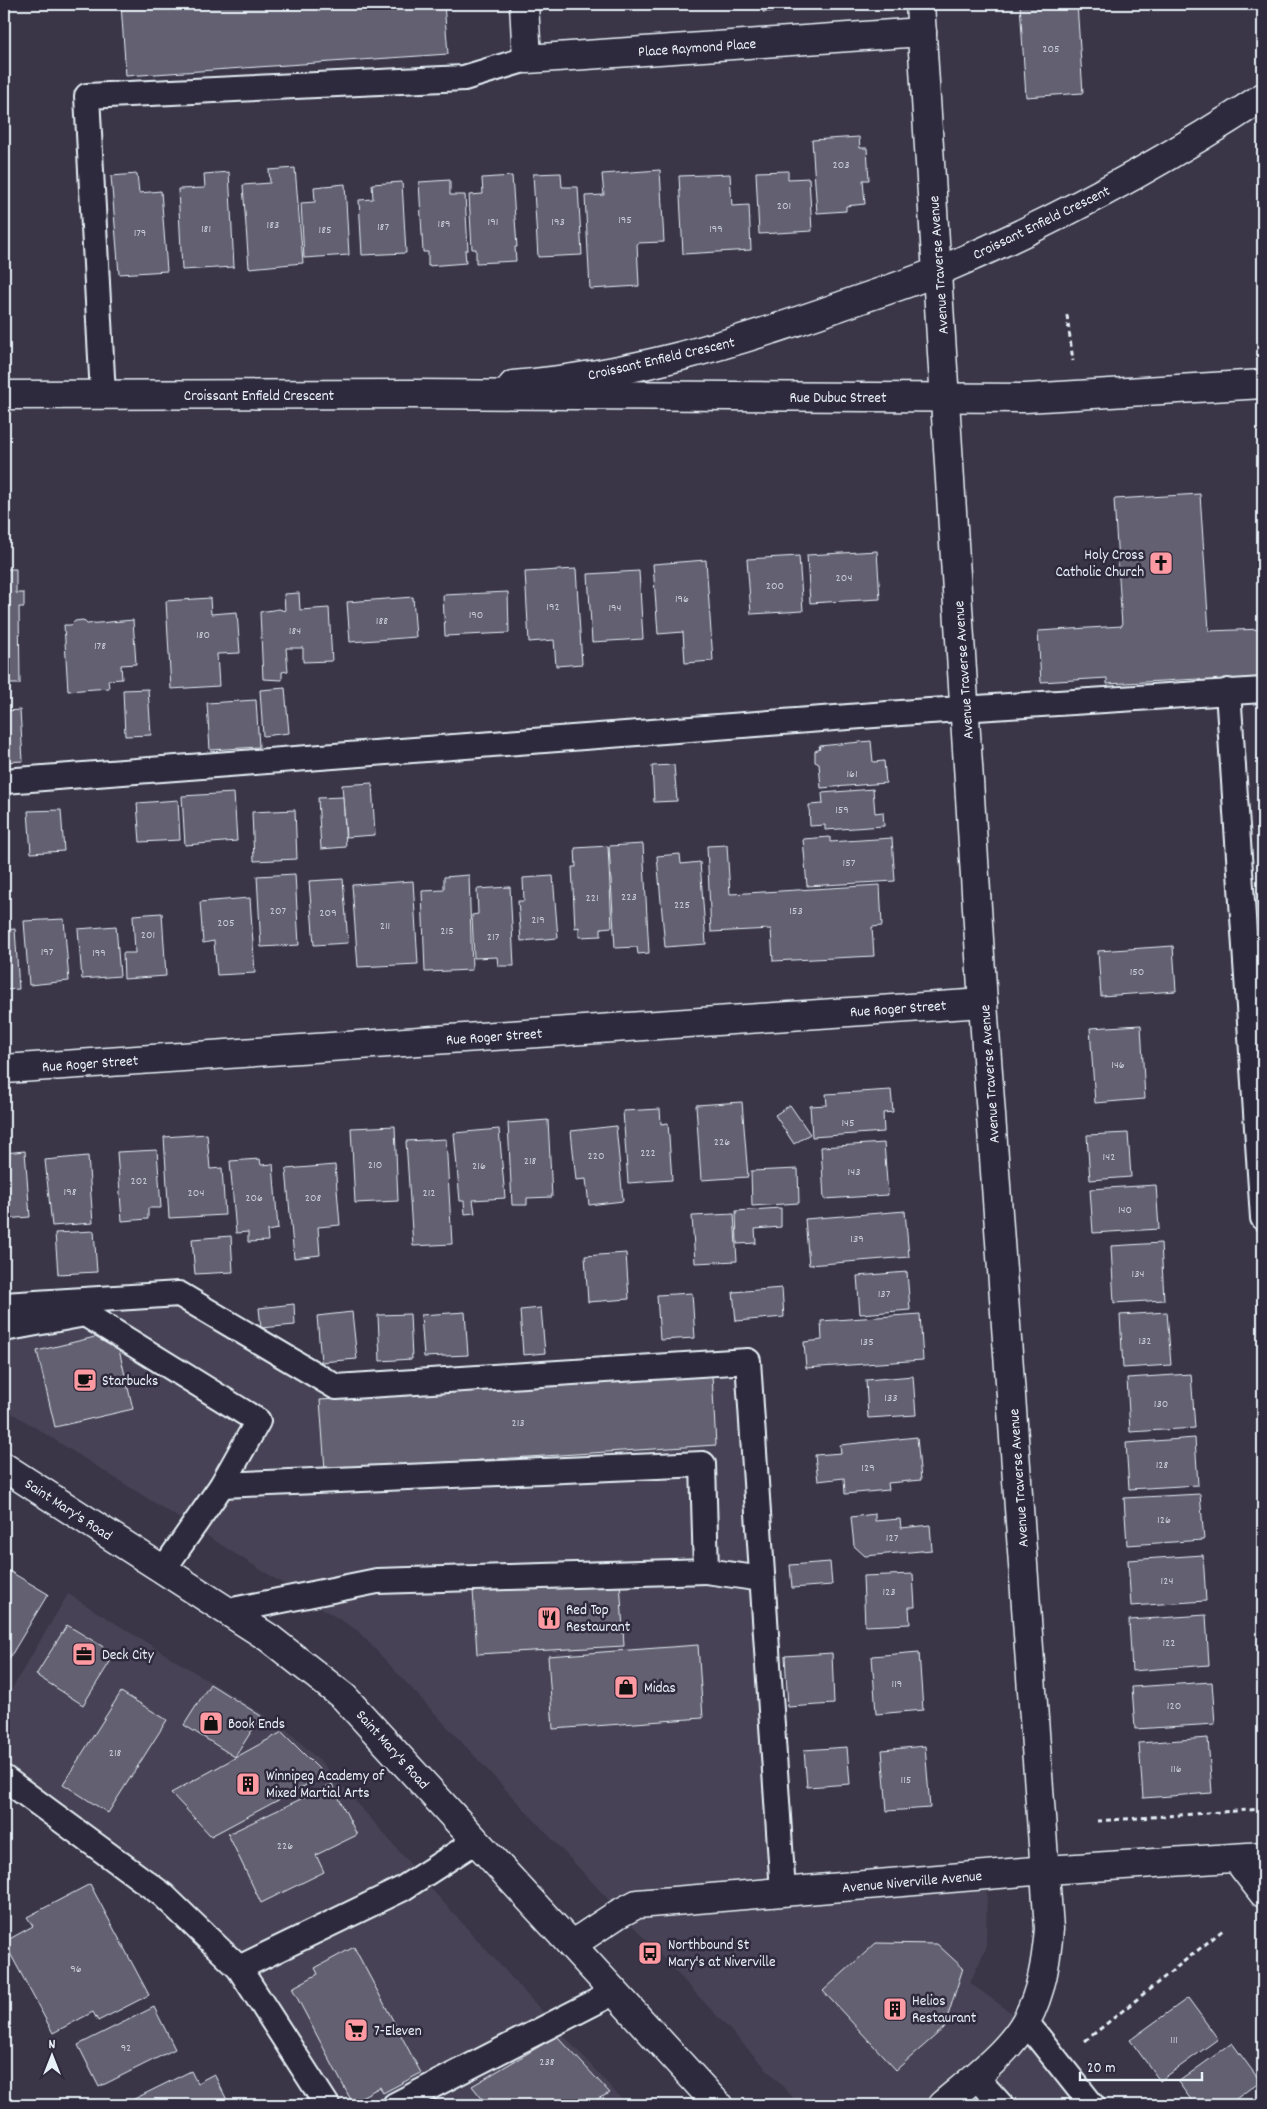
<svg xmlns="http://www.w3.org/2000/svg" width="1267" height="2109" font-family="Dekko,sans-serif">
<style>
.built{fill:#464354}
.building{fill:#636171;stroke:#e8f1f8}
.lines{fill:none;stroke-linecap:round;stroke-linejoin:round}
.service-casing{stroke:#e8f1f8;stroke-width:28}
.minor-casing{stroke:#e8f1f8;stroke-width:31}
.tertiary-casing{stroke:#e8f1f8;stroke-width:31}
.trunk-casing{stroke:#e8f1f8;stroke-width:31}
.path{stroke:#e8f1f8;stroke-width:3;stroke-dasharray:5 4;stroke-linecap:butt}
.service{stroke:#2f2a3d;stroke-width:24}
.minor{stroke:#2f2a3d;stroke-width:28}
.tertiary{stroke:#2f2a3d;stroke-width:28}
.trunk{stroke:#2f2a3d;stroke-width:28}
.labels{text-anchor:middle;stroke-width:5;stroke-linejoin:round;paint-order:stroke}
.number-label{font-size:12px;fill:#c7cdd6}
.street-label{font-size:15px;fill:#e8f1f8;stroke:#2f2a3d}
.poi-label{font-size:15px;fill:#e8f1f8;stroke:#2f2a3d;text-anchor:start}
</style>
<rect width="100%" height="100%" fill="#3a3648"/>
<filter id="ink" filterUnits="userSpaceOnUse"><feTurbulence type="fractalNoise" baseFrequency=".02" numOctaves="2"/><feDisplacementMap in="SourceGraphic" scale="10" xChannelSelector="R" yChannelSelector="G"/><feConvolveMatrix kernelMatrix="1 2 1 2 8 2 1 2 1" color-interpolation-filters="sRGB"/></filter>
<g filter="url(#ink)">
<g class="built">
<polygon points="177,1297 333,1391 744,1364 779,1899 987,1882 986,1948 970,1983 1064,2051 1107,2105 800,2105 358,1631 4,1408 4,1308"/>
<polygon points="68,1594 285,1728 324,1765 419,1874 239,1962 4,1776 4,1702"/>
<polygon points="425,1882 549,2019 379,2105 335,2105 248,1972"/>
<polygon points="557,2028 627,2105 410,2105"/>
</g>
<g class="building">
<polygon points="121,4 444,4 448,54 126,76"/>
<polygon points="763,4 808,4 809,9 763,12"/>
<polygon points="1020,4 1077,4 1083,93 1026,97"/>
<polygon points="859,137 860,148 867,148 869,180 863,180 865,204 846,206 846,211 817,213 812,140"/>
<polygon points="295,168 303,263 249,268 243,185 270,183 269,170"/>
<polygon points="660,170 664,242 637,243 639,286 590,289 585,196 604,195 602,174"/>
<polygon points="788,171 788,179 809,178 812,231 759,234 756,172"/>
<polygon points="229,172 234,267 182,270 178,189 205,188 204,174"/>
<polygon points="561,173 562,187 578,187 582,255 538,257 533,174"/>
<polygon points="137,174 139,193 161,191 167,271 119,274 111,176"/>
<polygon points="730,174 732,206 749,205 751,250 683,254 679,176"/>
<polygon points="512,176 517,247 515,247 516,261 476,263 476,249 472,249 469,195 483,194 482,178"/>
<polygon points="450,180 450,195 465,195 468,250 465,250 466,263 428,266 428,252 423,252 419,182"/>
<polygon points="402,182 406,253 362,255 359,200 373,199 372,184"/>
<polygon points="345,184 349,255 304,258 301,203 315,202 314,187"/>
<polygon points="1200,494 1209,631 1263,629 1263,679 1206,683 1199,679 1107,684 1107,678 1041,682 1038,631 1122,626 1114,499"/>
<polygon points="877,551 880,599 810,603 807,555"/>
<polygon points="799,556 803,611 751,614 747,559"/>
<polygon points="706,560 713,661 685,663 683,632 658,634 653,564"/>
<polygon points="4,569 16,569 16,593 24,593 24,607 19,607 20,684 4,684"/>
<polygon points="576,569 582,664 556,666 554,640 529,642 525,572"/>
<polygon points="639,571 643,639 592,642 588,574"/>
<polygon points="508,592 509,633 445,636 443,595"/>
<polygon points="299,593 300,610 329,608 332,661 303,662 303,648 286,648 288,671 282,672 282,680 263,679 260,612 279,609 285,611 284,594"/>
<polygon points="413,597 416,637 350,642 347,602"/>
<polygon points="210,598 211,614 237,612 240,653 217,654 219,686 171,689 166,601"/>
<polygon points="83,620 87,624 133,620 136,664 121,665 122,679 108,680 109,688 68,691 64,625 71,625 75,621"/>
<polygon points="285,688 289,733 263,736 260,690"/>
<polygon points="148,689 151,735 125,736 123,690"/>
<polygon points="256,700 259,747 210,750 207,703"/>
<polygon points="20,710 23,761 4,762 4,711"/>
<polygon points="871,741 873,762 884,761 886,783 821,788 819,764 815,762 815,751 820,749 819,746"/>
<polygon points="674,765 677,801 654,802 652,766"/>
<polygon points="372,783 375,835 346,837 342,785"/>
<polygon points="873,789 875,813 883,812 884,826 825,830 825,825 810,826 809,805 823,804 822,793"/>
<polygon points="234,793 237,841 185,845 182,796"/>
<polygon points="343,797 346,847 321,849 318,798"/>
<polygon points="178,800 180,840 140,842 137,803"/>
<polygon points="61,810 64,851 31,853 28,811"/>
<polygon points="295,810 297,859 254,861 252,812"/>
<polygon points="830,837 830,842 892,838 895,881 807,886 803,839"/>
<polygon points="643,844 649,953 638,954 637,947 615,948 609,846"/>
<polygon points="727,845 730,894 880,885 882,926 872,927 874,956 773,961 771,929 711,932 707,846"/>
<polygon points="608,846 612,927 601,928 601,936 579,937 579,927 575,928 572,867 576,867 575,848"/>
<polygon points="680,854 681,864 700,862 706,944 665,947 657,856"/>
<polygon points="295,874 299,945 261,947 257,876"/>
<polygon points="469,875 472,970 425,972 422,891 444,890 444,877"/>
<polygon points="553,876 558,938 521,941 518,901 524,901 523,878"/>
<polygon points="343,879 348,943 314,945 309,881"/>
<polygon points="413,881 418,964 358,967 352,885"/>
<polygon points="510,887 514,966 498,966 497,957 474,958 472,915 478,914 477,889"/>
<polygon points="250,898 255,973 217,975 214,941 203,943 200,902"/>
<polygon points="162,913 166,976 124,979 123,953 135,953 133,915"/>
<polygon points="64,919 69,981 29,985 24,921"/>
<polygon points="116,926 120,976 82,979 78,929"/>
<polygon points="15,929 19,989 6,990 7,997 4,997 4,930"/>
<polygon points="1173,946 1176,991 1101,996 1098,951"/>
<polygon points="1141,1025 1145,1099 1095,1103 1090,1028"/>
<polygon points="891,1090 893,1112 883,1113 884,1132 812,1137 810,1106 827,1105 826,1094"/>
<polygon points="742,1102 748,1177 701,1180 696,1105"/>
<polygon points="790,1105 810,1134 794,1144 775,1115"/>
<polygon points="660,1109 661,1124 668,1123 672,1180 628,1183 623,1111"/>
<polygon points="548,1120 552,1197 527,1198 527,1205 512,1205 508,1123"/>
<polygon points="395,1126 398,1201 355,1203 351,1128"/>
<polygon points="616,1126 623,1201 589,1205 586,1179 576,1180 571,1131"/>
<polygon points="499,1129 505,1198 473,1200 475,1213 465,1214 464,1201 460,1201 454,1133"/>
<polygon points="1128,1133 1131,1177 1090,1180 1087,1135"/>
<polygon points="207,1134 210,1169 222,1168 225,1215 169,1218 164,1137"/>
<polygon points="446,1139 452,1244 413,1246 406,1141"/>
<polygon points="884,1143 888,1195 824,1199 821,1147"/>
<polygon points="157,1150 161,1208 148,1208 148,1219 122,1221 117,1152"/>
<polygon points="25,1151 30,1217 4,1219 4,1153"/>
<polygon points="88,1156 93,1223 52,1226 45,1160"/>
<polygon points="260,1159 261,1165 273,1164 278,1229 267,1231 268,1241 248,1242 248,1232 236,1233 230,1161"/>
<polygon points="335,1165 340,1225 318,1227 320,1255 294,1258 286,1169"/>
<polygon points="798,1169 799,1203 752,1206 751,1171"/>
<polygon points="1156,1185 1159,1229 1093,1233 1090,1189"/>
<polygon points="781,1208 781,1227 755,1229 756,1243 737,1244 736,1211"/>
<polygon points="905,1211 909,1257 809,1265 805,1219"/>
<polygon points="734,1214 737,1261 695,1263 692,1216"/>
<polygon points="94,1231 97,1272 58,1274 55,1233"/>
<polygon points="231,1236 233,1272 195,1274 192,1239"/>
<polygon points="1161,1243 1164,1300 1114,1303 1111,1246"/>
<polygon points="626,1253 629,1299 588,1302 585,1256"/>
<polygon points="907,1272 910,1310 860,1314 857,1276"/>
<polygon points="782,1288 784,1317 736,1321 733,1292"/>
<polygon points="692,1293 695,1338 660,1340 657,1295"/>
<polygon points="294,1304 295,1325 261,1328 259,1308"/>
<polygon points="541,1308 545,1353 523,1355 520,1310"/>
<polygon points="352,1312 357,1359 321,1362 317,1316"/>
<polygon points="465,1312 468,1355 424,1357 421,1315"/>
<polygon points="1167,1312 1171,1365 1123,1368 1120,1315"/>
<polygon points="410,1314 412,1359 380,1361 378,1315"/>
<polygon points="920,1314 923,1360 806,1368 804,1342 822,1340 821,1321"/>
<polygon points="95,1337 119,1350 133,1409 55,1427 37,1351"/>
<polygon points="1191,1374 1195,1428 1130,1432 1127,1378"/>
<polygon points="712,1375 716,1445 325,1470 320,1400"/>
<polygon points="913,1376 916,1415 868,1418 866,1380"/>
<polygon points="917,1437 921,1480 888,1483 889,1490 845,1494 844,1478 818,1481 815,1455 841,1453 840,1445"/>
<polygon points="1195,1438 1198,1485 1129,1489 1126,1443"/>
<polygon points="1200,1494 1204,1540 1127,1545 1124,1498"/>
<polygon points="875,1514 875,1521 900,1519 901,1528 930,1525 932,1550 865,1556 854,1546 851,1517"/>
<polygon points="1203,1555 1206,1601 1131,1606 1128,1560"/>
<polygon points="830,1562 832,1585 792,1588 790,1565"/>
<polygon points="4,1568 48,1594 4,1667"/>
<polygon points="913,1574 915,1607 909,1607 910,1624 865,1626 863,1576"/>
<polygon points="620,1581 624,1646 477,1654 473,1590"/>
<polygon points="1206,1615 1209,1665 1132,1671 1129,1620"/>
<polygon points="67,1625 115,1654 83,1705 36,1675"/>
<polygon points="698,1645 703,1718 553,1729 548,1656"/>
<polygon points="919,1652 923,1710 876,1714 872,1656"/>
<polygon points="832,1653 834,1704 788,1707 785,1656"/>
<polygon points="1212,1682 1215,1724 1135,1729 1132,1687"/>
<polygon points="210,1684 261,1716 235,1757 184,1725"/>
<polygon points="121,1692 167,1720 108,1813 63,1784"/>
<polygon points="282,1732 325,1775 211,1836 171,1793"/>
<polygon points="1208,1738 1212,1793 1143,1798 1139,1743"/>
<polygon points="925,1746 930,1808 887,1811 882,1750"/>
<polygon points="847,1747 850,1784 807,1787 804,1750"/>
<polygon points="332,1784 357,1835 316,1855 324,1872 261,1903 228,1834"/>
<polygon points="90,1884 149,1995 98,2021 93,2012 53,2033 4,1942 33,1926 27,1917"/>
<polygon points="876,1943 937,1944 963,1968 944,2028 896,2070 823,1991"/>
<polygon points="354,1947 421,2073 383,2093 380,2087 352,2102 292,1988 318,1974 315,1968"/>
<polygon points="1188,1998 1218,2039 1160,2081 1130,2040"/>
<polygon points="154,2007 175,2049 99,2087 78,2045"/>
<polygon points="557,2036 610,2093 585,2105 487,2105 472,2086"/>
<polygon points="1232,2043 1260,2081 1228,2105 1195,2105 1178,2082"/>
<polygon points="191,2071 197,2083 214,2074 228,2102 221,2105 122,2105"/>
</g>
<g class="lines">
<g class="service-casing">
<g id="service">
<polyline points="103,395 87,96 464,78 527,59"/>
<polyline points="1228,691 1263,1218"/>
<polyline points="4,781 914,712 1263,690"/>
<polyline points="4,1305 179,1294 336,1387 748,1361 783,1892"/>
<polyline points="4,1329 85,1314 258,1421 222,1485 163,1570"/>
<polyline points="222,1485 703,1464 706,1571 377,1581 228,1611"/>
<polyline points="706,1571 762,1579"/>
<polyline points="4,1778 163,1895 239,1968 327,2105"/>
<polyline points="239,1968 402,1889 476,1841"/>
<polyline points="1026,2022 1092,2105"/>
<polyline points="975,2076 1001,2105"/>
<polyline points="395,2105 615,1992"/>
</g>
</g>
<g class="minor-casing">
<g id="minor">
<polyline points="524,4 527,59 922,32"/>
<path d="M920,4L983,1003L1049,1929C1046,1961 1042,1992 1026,2021C1009,2052 969,2082 942,2105"/>
<path d="M513,385C627,376 734,344 841,306C874,294 908,284 941,270C1054,222 1161,164 1263,97"/>
<polyline points="4,1069 983,1003"/>
<polyline points="1237,1859 1263,1893"/>
<polyline points="571,1945 618,1914 637,1904 1046,1870 1263,1856"/>
</g>
</g>
<g class="tertiary-casing">
<polyline id="tertiary" points="4,395 412,394 1025,398 1263,384"/>
</g>
<g class="trunk-casing">
<polyline id="trunk" points="4,1467 269,1638 344,1697 718,2105"/>
</g>
<g class="path">
<polyline points="1067,315 1073,361"/>
<polyline points="1097,1821 1263,1809"/>
<polyline points="1085,2041 1223,1930"/>
</g>
<use href="#service" class="service"/>
<use href="#minor" class="minor"/>
<use href="#tertiary" class="tertiary"/>
<use href="#trunk" class="trunk"/>
</g>
</g>
<defs>
<g id="church-square" transform="scale(1.25)"><rect x="-9" y="-9" width="18" height="18" rx="4" fill="#ff9aa2" stroke="#2f2a3d"/><path d="M-1.2-6h2.4v3.5h3.3v2.4h-3.3V6h-2.4V-.1h-3.3v-2.4h3.3Z" fill="#111"/></g>
<g id="cafe-square" transform="scale(1.25)"><rect x="-9" y="-9" width="18" height="18" rx="4" fill="#ff9aa2" stroke="#2f2a3d"/><path d="M-5.5-4.5H6V0H3Q3 3.5 0 3.5H-2.5Q-5.5 3.5-5.5 0ZM3-3.2v2h1.7v-2ZM-6 4.5H4V6H-6Z" fill="#111"/></g>
<g id="restaurant-square" transform="scale(1.25)"><rect x="-9" y="-9" width="18" height="18" rx="4" fill="#ff9aa2" stroke="#2f2a3d"/><path d="M-5-6h1v4h1v-4h1v4h1v-4h1v5L-1.5 .5V6h-2V.5L-5-1ZM5-6V6H3V1.5H1.5Q1.5-4 5-6Z" fill="#111"/></g>
<g id="office-square" transform="scale(1.25)"><rect x="-9" y="-9" width="18" height="18" rx="4" fill="#ff9aa2" stroke="#2f2a3d"/><path d="M-6-3h4V-5.5h4V-3h4V5H-6ZM-1-4.5V-3h2v-1.5ZM-6 0V1H6V0Z" fill="#111"/></g>
<g id="shop-square" transform="scale(1.25)"><rect x="-9" y="-9" width="18" height="18" rx="4" fill="#ff9aa2" stroke="#2f2a3d"/><path d="M-5-2.5h2.3a2.7 3.5 0 0 1 5.4 0H5L5.5 6h-11ZM-1.5-2.5h3a1.5 2.3 0 0 0-3 0Z" fill="#111"/></g>
<g id="building-square" transform="scale(1.25)"><rect x="-9" y="-9" width="18" height="18" rx="4" fill="#ff9aa2" stroke="#2f2a3d"/><path d="M-4-6H4V6H1V3H-1V6H-4ZM-2.5-4.3h1.7v1.8h-1.7ZM.8-4.3h1.7v1.8H.8ZM-2.5-1h1.7V.8h-1.7ZM.8-1h1.7V.8H.8Z" fill="#111"/></g>
<g id="bus-square" transform="scale(1.25)"><rect x="-9" y="-9" width="18" height="18" rx="4" fill="#ff9aa2" stroke="#2f2a3d"/><path d="M-5-6H5V4H4V6H2V4H-2V6H-4V4H-5ZM-3.5-4V0h7V-4ZM-3.5 1.2v1.5H-2V1.2ZM2 1.2v1.5H3.5V1.2Z" fill="#111"/></g>
<g id="supermarket-square" transform="scale(1.25)"><rect x="-9" y="-9" width="18" height="18" rx="4" fill="#ff9aa2" stroke="#2f2a3d"/><path d="M-6-5.5h2.5l.6 2H6L4.5 2H-2.5L-4.4-4H-6ZM-1.5 3.2a1.3 1.3 0 1 0 .1 0ZM3 3.2a1.3 1.3 0 1 0 .1 0Z" fill="#111"/></g>
</defs>
<g fill-rule="evenodd">
<use href="#church-square" x="1161" y="563"/>
<use href="#cafe-square" x="85" y="1380"/>
<use href="#restaurant-square" x="549" y="1618"/>
<use href="#office-square" x="84" y="1654"/>
<use href="#shop-square" x="626" y="1687"/>
<use href="#shop-square" x="211" y="1723"/>
<use href="#building-square" x="248" y="1784"/>
<use href="#bus-square" x="650" y="1953"/>
<use href="#building-square" x="895" y="2009"/>
<use href="#supermarket-square" x="356" y="2030"/>
</g>
<g class="labels">
<g class="number-label">
<text x="1051" y="52">205</text>
<text x="841" y="168">203</text>
<text x="784" y="209">201</text>
<text x="625" y="223">195</text>
<text x="493" y="225">191</text>
<text x="558" y="225">193</text>
<text x="444" y="227">189</text>
<text x="273" y="228">183</text>
<text x="383" y="230">187</text>
<text x="206" y="232">181</text>
<text x="716" y="232">199</text>
<text x="325" y="233">185</text>
<text x="140" y="236">179</text>
<text x="844" y="581">204</text>
<text x="775" y="589">200</text>
<text x="682" y="602">196</text>
<text x="553" y="610">192</text>
<text x="615" y="611">194</text>
<text x="476" y="618">190</text>
<text x="382" y="624">188</text>
<text x="295" y="634">184</text>
<text x="203" y="638">180</text>
<text x="100" y="649">178</text>
<text x="852" y="777">161</text>
<text x="842" y="813">159</text>
<text x="849" y="866">157</text>
<text x="629" y="900">223</text>
<text x="592" y="901">221</text>
<text x="682" y="908">225</text>
<text x="278" y="914">207</text>
<text x="796" y="914">153</text>
<text x="328" y="916">209</text>
<text x="538" y="923">219</text>
<text x="226" y="926">205</text>
<text x="385" y="929">211</text>
<text x="447" y="934">215</text>
<text x="148" y="938">201</text>
<text x="493" y="940">217</text>
<text x="47" y="955">197</text>
<text x="99" y="956">199</text>
<text x="1137" y="975">150</text>
<text x="1118" y="1068">146</text>
<text x="848" y="1126">145</text>
<text x="722" y="1145">226</text>
<text x="648" y="1156">222</text>
<text x="596" y="1159">220</text>
<text x="1109" y="1160">142</text>
<text x="530" y="1164">218</text>
<text x="375" y="1168">210</text>
<text x="479" y="1169">216</text>
<text x="854" y="1175">143</text>
<text x="139" y="1184">202</text>
<text x="70" y="1195">198</text>
<text x="196" y="1196">204</text>
<text x="429" y="1196">212</text>
<text x="254" y="1201">206</text>
<text x="313" y="1201">208</text>
<text x="1125" y="1213">140</text>
<text x="857" y="1242">139</text>
<text x="1138" y="1277">134</text>
<text x="884" y="1297">137</text>
<text x="1145" y="1344">132</text>
<text x="867" y="1345">135</text>
<text x="891" y="1401">133</text>
<text x="1161" y="1407">130</text>
<text x="518" y="1426">213</text>
<text x="1162" y="1468">128</text>
<text x="868" y="1471">129</text>
<text x="1164" y="1523">126</text>
<text x="892" y="1541">127</text>
<text x="1167" y="1584">124</text>
<text x="889" y="1595">123</text>
<text x="1169" y="1646">122</text>
<text x="897" y="1687">119</text>
<text x="1174" y="1709">120</text>
<text x="115" y="1756">218</text>
<text x="1176" y="1772">116</text>
<text x="906" y="1783">115</text>
<text x="285" y="1849">226</text>
<text x="76" y="1972">96</text>
<text x="1174" y="2043">111</text>
<text x="126" y="2051">92</text>
<text x="547" y="2065">238</text>
</g>
<g class="street-label">
<text transform="translate(697 47) rotate(-4)" y="5">Place Raymond Place</text>
<text transform="translate(1041 222) rotate(-26)" y="5">Croissant Enfield Crescent</text>
<text transform="translate(938 265) rotate(-94)" y="5">Avenue Traverse Avenue</text>
<text transform="translate(661 358) rotate(-13)" y="5">Croissant Enfield Crescent</text>
<text x="259" y="400">Croissant Enfield Crescent</text>
<text x="838" y="402">Rue Dubuc Street</text>
<text transform="translate(963 670) rotate(-94)" y="5">Avenue Traverse Avenue</text>
<text transform="translate(898 1008) rotate(-4)" y="5">Rue Roger Street</text>
<text transform="translate(494 1036) rotate(-4)" y="5">Rue Roger Street</text>
<text transform="translate(90 1063) rotate(-4)" y="5">Rue Roger Street</text>
<text transform="translate(989 1074) rotate(-94)" y="5">Avenue Traverse Avenue</text>
<text transform="translate(1018 1478) rotate(-94)" y="5">Avenue Traverse Avenue</text>
<text transform="translate(69 1509) rotate(33)" y="5">Saint Mary's Road</text>
<text transform="translate(393 1749) rotate(48)" y="5">Saint Mary's Road</text>
<text transform="translate(912 1881) rotate(-5)" y="5">Avenue Niverville Avenue</text>
</g>
<g class="poi-label">
<text x="1144" y="559" text-anchor="end">Holy Cross<tspan x="1144" dy="17">Catholic Church</tspan></text>
<text x="102" y="1385">Starbucks</text>
<text x="566" y="1614">Red Top<tspan x="566" dy="17">Restaurant</tspan></text>
<text x="102" y="1659">Deck City</text>
<text x="644" y="1692">Midas</text>
<text x="228" y="1728">Book Ends</text>
<text x="266" y="1780">Winnipeg Academy of<tspan x="266" dy="17">Mixed Martial Arts</tspan></text>
<text x="668" y="1949">Northbound St<tspan x="668" dy="17">Mary's at Niverville</tspan></text>
<text x="912" y="2005">Helios<tspan x="912" dy="17">Restaurant</tspan></text>
<text x="374" y="2035">7-Eleven</text>
</g>
</g>
<rect width="1267" height="2109" fill="none" stroke="#2f2a3d" stroke-width="20"/>
<rect x="10" y="10" width="1247" height="2089" fill="none" stroke="#e8f1f8" stroke-width="2" filter="url(#ink)"/>
<g transform="translate(52 2056)" stroke="#2f2a3d" stroke-width="4" paint-order="stroke">
<path d="M0-4L9 19L0 12L-9 19Z" fill="#e8f1f8"/>
<text y="-8" font-size="14" font-weight="bold" text-anchor="middle" fill="#e8f1f8">N</text>
</g>
<path d="M1080 2072v8h122v-8" fill="none" stroke="#e8f1f8" stroke-width="2.5"/>
<text x="1087" y="2072" font-size="15" fill="#e8f1f8" stroke="#2f2a3d" stroke-width="4" paint-order="stroke">20 m</text>
</svg>
